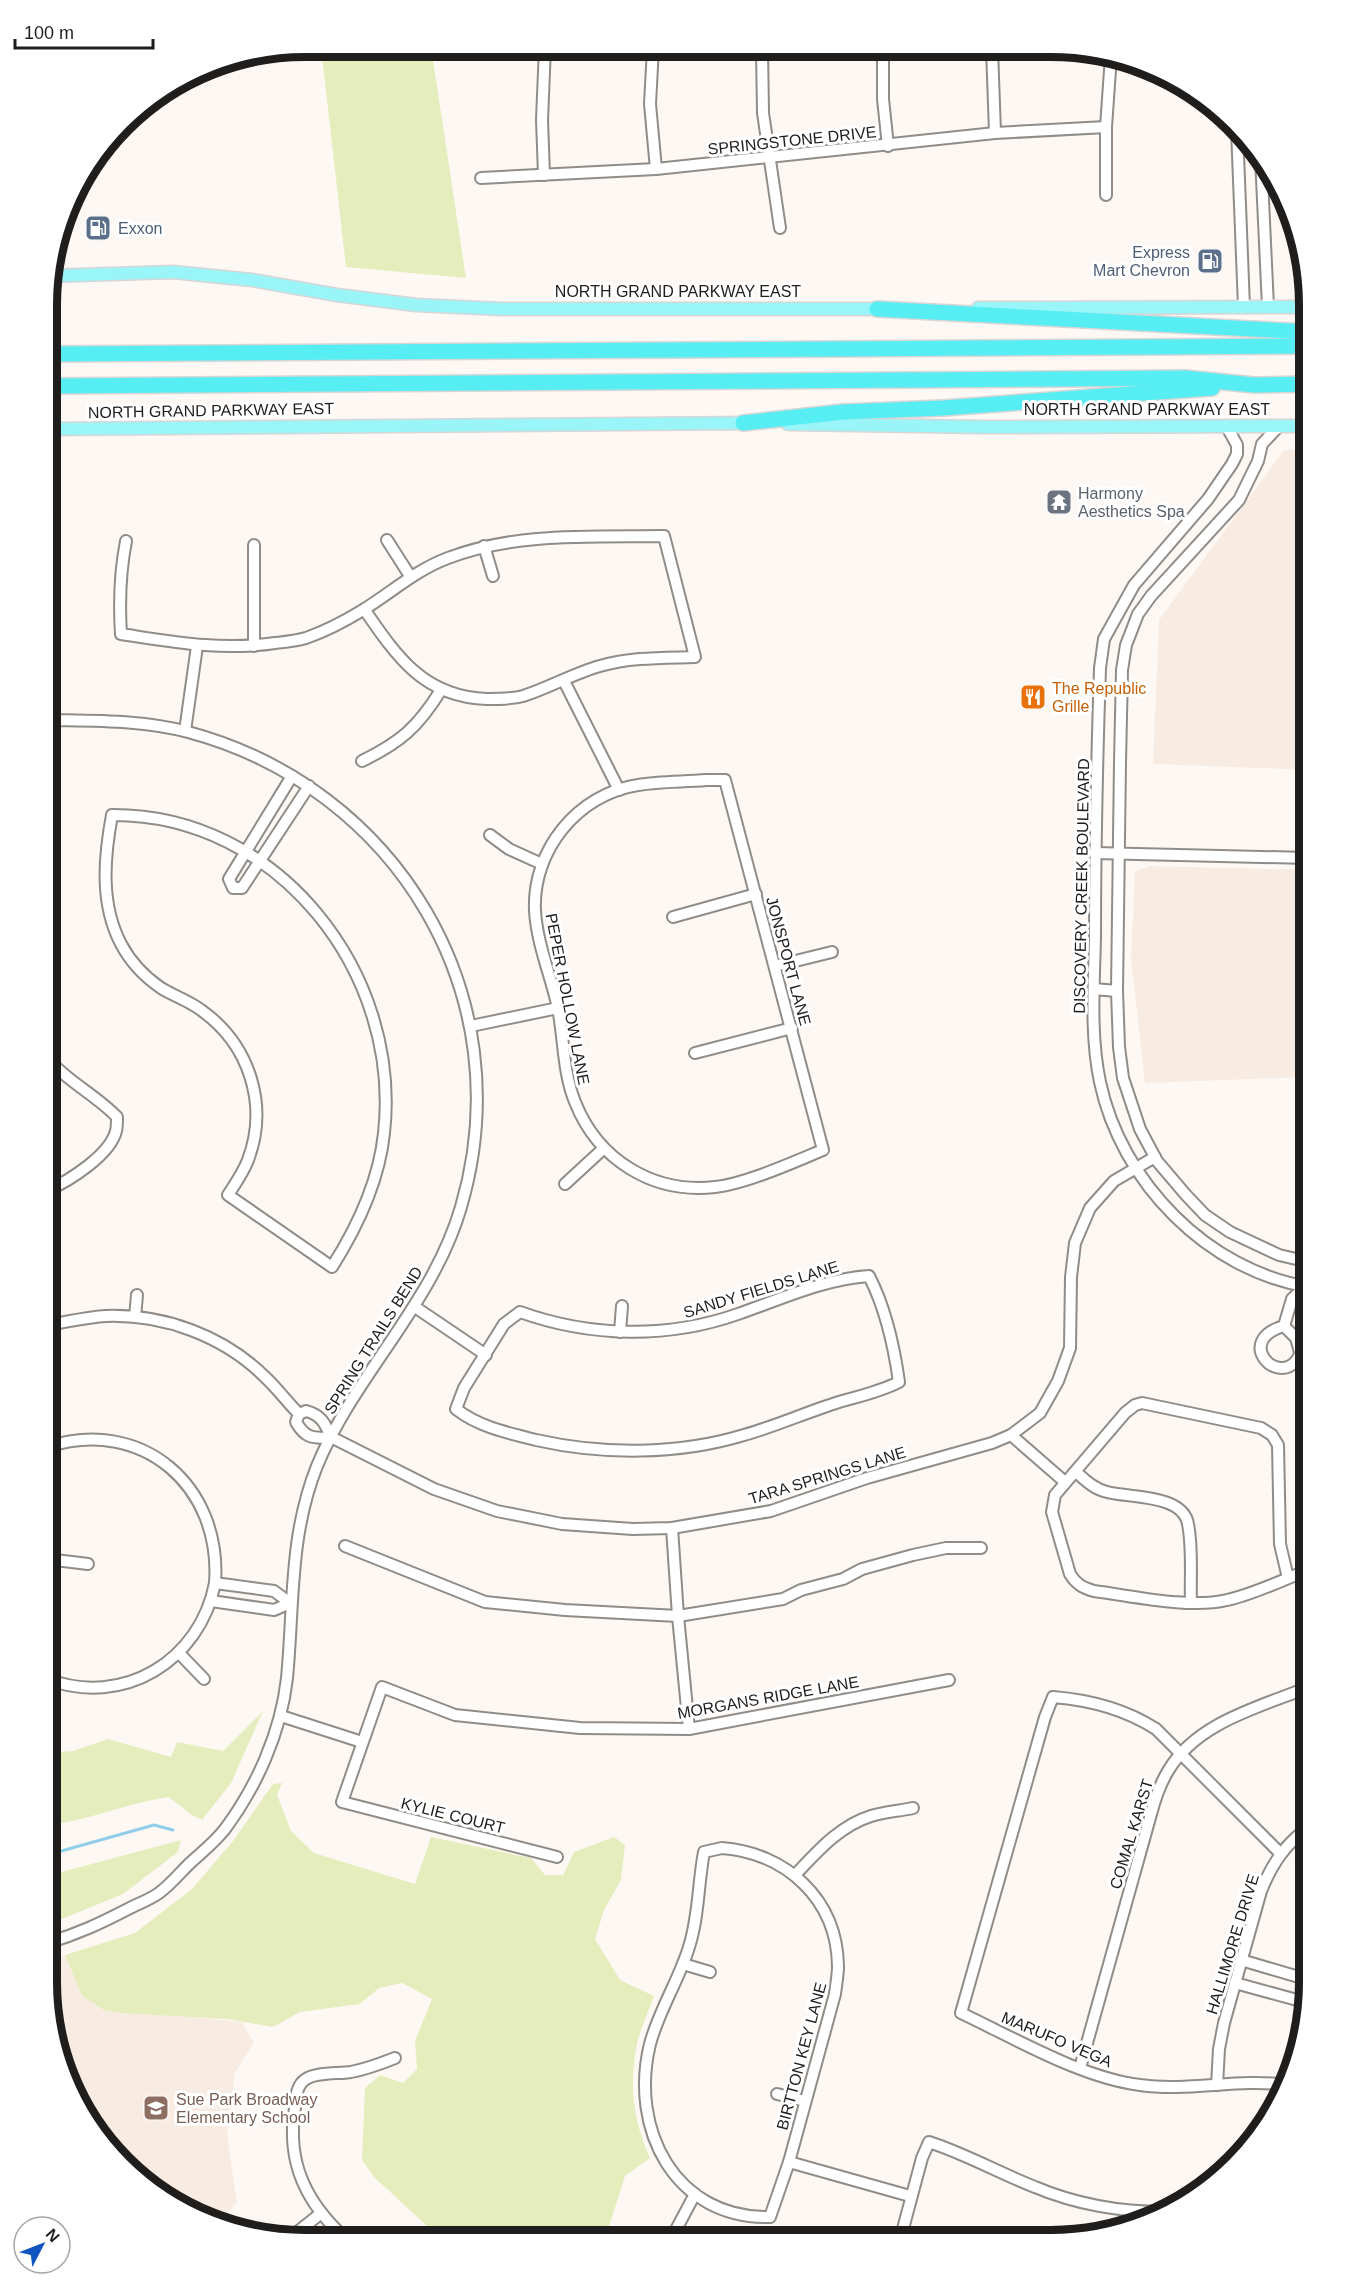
<svg xmlns="http://www.w3.org/2000/svg" width="1356" height="2287" font-family="Helvetica,sans-serif">
<style>
.built{fill:#f8ece2}
.green{fill:#e5edbd}
.lines{fill:none;stroke-linecap:round;stroke-linejoin:round}
.stream{stroke:#91ceec;stroke-width:3}
.minor-casing{stroke:#908c88;stroke-width:14}
.major-casing{stroke:#d7d6d6;stroke-width:15}
.highway-casing{stroke:#d7d6d6;stroke-width:18}
.minor{stroke:#fff;stroke-width:10}
.major{stroke:#9af5f8;stroke-width:12}
.highway{stroke:#57eef3;stroke-width:15}
.labels{text-anchor:middle;stroke-width:6;stroke-linejoin:round;paint-order:stroke}
.street-label{font-size:16px;fill:#201e1d;stroke:#fff}
.service-label{font-size:16px;fill:#4e5e75;stroke:#fff;text-anchor:start}
.worship-label{font-size:16px;fill:#5b616d;stroke:#fff;text-anchor:start}
.food-label{font-size:16px;fill:#c56008;stroke:#fff;text-anchor:start}
.education-label{font-size:16px;fill:#785e54;stroke:#fff;text-anchor:start}
.rim{fill:none;stroke:#201e1d;stroke-width:8}
</style>
<rect width="100%" height="100%" fill="#fef8f4"/>
<g class="built">
<polygon points="1284,450 1309,450 1309,770 1153,764 1159,620"/>
<polygon points="1150,866 1309,870 1309,1077 1145,1083 1131,959 1135,871"/>
<polygon points="65,1955 82,1995 122,2013 174,2015 241,2022 254,2042 235,2073 227,2135 237,2202 219,2224 206,2221 148,2187 100,2139 66,2080 47,1982 47,1960"/>
</g>
<g class="green">
<polygon points="321,47 431,47 466,278 346,267"/>
<path d="M263,1711L231,1783L202,1820L190,1814L169,1797C127,1803 88,1821 47,1825V1753L73,1751L108,1739L171,1757L177,1742L223,1751Z"/>
<path d="M282,1783L277,1795L291,1831L314,1853L415,1884L431,1837L531,1858L545,1875H563L574,1852L614,1837L625,1845L621,1880L604,1910L595,1939L620,1980L654,1996C648,2013 639,2031 636,2049C629,2088 634,2123 650,2158L625,2176L605,2239H441L374,2177L362,2160L365,2088L380,2075L403,2083L417,2069L415,2041L432,1999L402,1983L379,1988L360,2004L300,2012L273,2027L227,2019L122,2013L104,2010L82,1996L65,1955L135,1933L192,1889L233,1841L273,1784Z"/>
<polygon points="181,1840 178,1852 123,1894 47,1925 47,1876"/>
</g>
<g class="lines">
<polyline class="stream" points="47,1855 154,1825 173,1830"/>
<g class="minor-casing">
<g id="minor">
<polyline points="653,48 650,104 656,169"/>
<polyline points="762,48 763,113 780,228"/>
<polyline points="883,48 883,99 888,146"/>
<polyline points="992,48 995,133"/>
<polyline points="1237,129 1244,307"/>
<polyline points="1261,157 1268,307"/>
<polyline points="544,175 542,120 545,47"/>
<polyline points="481,178 656,169 995,133 1106,127"/>
<polyline points="1106,195 1106,127 1111,56"/>
<path d="M1227,427L1237,445V454L1232,464L1208,499L1134,585L1104,639L1100,668C1097,758 1095,847 1095,937C1094,985 1090,1035 1100,1082C1121,1182 1208,1271 1309,1287"/>
<polyline points="1278,427 1262,444 1258,461 1239,500 1151,596 1138,614 1126,645 1122,670 1120,762 1117,991 1119,1047 1123,1078 1140,1129 1157,1161 1186,1195 1205,1215 1230,1232 1279,1255 1309,1262"/>
<polyline points="387,540 410,576"/>
<path d="M126,541C120,572 119,603 121,634C174,642 221,651 275,643C285,642 296,641 306,638C326,631 345,621 363,610C392,592 416,570 448,558C517,532 591,537 664,536L695,657C663,658 632,657 600,666C574,673 549,688 523,696C512,699 499,699 487,699C424,697 397,657 364,609"/>
<polyline points="254,545 254,646"/>
<polyline points="484,546 493,576"/>
<polyline points="564,681 619,790"/>
<polyline points="185,731 197,646"/>
<path d="M362,761C401,742 418,727 441,690"/>
<polyline points="292,776 229,879 233,888 242,888 309,786"/>
<path d="M706,780H725L823,1150C794,1162 745,1184 715,1187C653,1194 598,1160 575,1102C563,1073 564,1039 558,1008C551,976 537,944 535,911C532,850 578,794 638,785C660,781 684,782 706,780Z"/>
<path d="M112,815C278,814 402,973 384,1133C379,1182 358,1226 332,1267L228,1195C235,1184 243,1173 248,1160C269,1104 249,1044 201,1010C189,1001 174,996 161,988C145,977 130,961 121,944C100,904 104,858 112,815Z"/>
<polyline points="490,835 509,849 542,864"/>
<polyline points="1095,853 1309,858"/>
<polyline points="673,917 756,894"/>
<polyline points="775,966 832,952"/>
<polyline points="1094,989 1117,991"/>
<polyline points="471,1026 558,1008"/>
<polyline points="695,1053 792,1028"/>
<polyline points="565,1184 603,1149"/>
<path d="M48,1190C69,1181 110,1155 116,1131C117,1127 117,1121 117,1117C96,1095 68,1082 48,1059"/>
<polyline points="1308,1262 1306,1286 1309,1296"/>
<path d="M869,1276C885,1307 894,1346 899,1382C879,1392 860,1396 839,1402C807,1412 776,1426 744,1435C678,1455 603,1455 536,1440C508,1433 479,1427 456,1409L464,1388L504,1324L520,1312C590,1337 667,1339 738,1314C781,1299 824,1279 869,1276Z"/>
<polyline points="415,1307 486,1355"/>
<polyline points="135,1317 137,1295"/>
<path d="M47,1325C67,1322 87,1317 106,1316C164,1314 224,1336 265,1377C277,1388 287,1402 299,1414"/>
<path d="M1284,1326C1235,1340 1275,1385 1296,1361C1304,1352 1306,1324 1309,1311"/>
<polyline points="1284,1326 1292,1299 1306,1286"/>
<polyline points="1284,1326 1296,1338 1300,1352 1309,1353"/>
<polyline points="620,1332 622,1306"/>
<path d="M306,1411C321,1415 325,1423 331,1437C313,1439 305,1438 296,1422L299,1414Z"/>
<polyline points="1011,1435 1065,1482"/>
<polyline points="331,1437 434,1489 497,1511 562,1524 633,1529 672,1528 771,1511 867,1478 992,1443 1011,1435 1040,1413 1058,1381 1070,1348 1071,1277 1075,1243 1090,1208 1114,1181 1155,1157"/>
<path d="M47,1447C142,1416 222,1486 215,1583L274,1591L290,1603L274,1610L211,1601"/>
<path d="M1076,1472C1085,1480 1094,1489 1107,1492C1129,1498 1183,1494 1188,1524C1193,1549 1190,1577 1191,1603"/>
<polyline points="672,1528 678,1616 689,1729"/>
<polyline points="345,1546 485,1602 565,1610 678,1616 783,1599 801,1590 843,1579 862,1569 913,1555 946,1548 981,1548"/>
<polyline points="47,1559 88,1564"/>
<path d="M1288,1578L1280,1544L1278,1445L1272,1435L1261,1428L1142,1403L1135,1405L1125,1413L1055,1495L1052,1512L1070,1574C1076,1584 1083,1588 1094,1591C1133,1596 1189,1609 1227,1600C1252,1595 1284,1579 1309,1570"/>
<polyline points="179,1653 204,1679"/>
<path d="M47,1679C123,1708 200,1661 215,1583"/>
<polyline points="281,1716 362,1742"/>
<path d="M722,1848C786,1853 837,1899 838,1966C838,1975 836,1985 835,1994L789,2162L770,2217C675,2219 629,2129 650,2044C659,2010 679,1980 689,1947C699,1916 698,1883 704,1852Z"/>
<path d="M1280,1853L1156,1729C1125,1709 1090,1700 1053,1697L1045,1717L961,2013C1014,2038 1082,2078 1140,2085C1189,2092 1238,2078 1287,2085"/>
<polyline points="557,1857 342,1802 382,1687 455,1715 580,1728 689,1729 949,1680"/>
<path d="M795,1875C817,1852 839,1826 871,1816C884,1812 899,1811 913,1808"/>
<path d="M47,1943C78,1934 101,1923 130,1908C140,1903 151,1899 159,1893C170,1885 180,1873 189,1864C201,1853 215,1842 225,1829C257,1786 281,1732 287,1678C294,1605 289,1536 317,1466C355,1374 433,1304 461,1207C523,996 397,788 188,732C143,720 95,721 48,720"/>
<polyline points="1241,1960 1309,1980"/>
<polyline points="683,1964 710,1972"/>
<polyline points="1235,1983 1308,2003"/>
<path d="M1080,2068L1151,1814C1155,1799 1160,1784 1168,1771C1197,1722 1260,1707 1309,1687"/>
<path d="M1217,2085L1219,2049L1224,2023L1261,1891C1272,1864 1285,1844 1309,1827"/>
<polyline points="777,2094 805,2101"/>
<polyline points="789,2162 910,2196"/>
<polyline points="290,2238 320,2214"/>
<path d="M346,2239C306,2203 286,2162 295,2108C296,2098 296,2085 306,2079C317,2072 338,2074 351,2072C366,2069 380,2064 395,2058"/>
<polyline points="671,2239 695,2194"/>
<path d="M900,2240L922,2158L929,2142C966,2154 999,2173 1035,2187C1075,2204 1122,2212 1165,2212"/>
</g>
</g>
<g class="major-casing">
<g id="major">
<polyline points="49,276 173,272 252,280 337,295 416,305 502,309 885,309"/>
<polyline points="978,308 1309,307"/>
<polyline points="788,424 985,427 1309,426"/>
<polyline points="48,429 752,423"/>
</g>
</g>
<g class="highway-casing">
<g id="highway">
<polyline points="877,309 1309,332"/>
<polyline points="49,354 1309,346"/>
<polyline points="49,386 1185,378 1254,385 1309,384"/>
<polyline points="743,423 843,412 943,408 1212,388"/>
</g>
</g>
<use href="#minor" class="minor"/>
<use href="#major" class="major"/>
<use href="#highway" class="highway"/>
</g>
<defs>
<g id="fuel-square" transform="scale(1.35)"><rect x="-9" y="-9" width="18" height="18" rx="4" fill="#5c6f8a" stroke="#fff"/><path d="M-5.5-6h7V0h2V4h1.3V-2.5L3-4.5l.8-.8L6-3V5H2.5V1h-1V6h-7ZM-4.2-4.7v3.2H.2V-4.7Z" fill="#fff"/></g>
<g id="temple-square" transform="scale(1.35)"><rect x="-9" y="-9" width="18" height="18" rx="4" fill="#6b7280" stroke="#fff"/><path d="M0-6L5-2H3V0L6.5 2.5H4V6H1.5V3h-3V6H-4V2.5H-6.5L-3 0V-2H-5Z" fill="#fff"/></g>
<g id="restaurant-square" transform="scale(1.35)"><rect x="-9" y="-9" width="18" height="18" rx="4" fill="#e8710a" stroke="#fff"/><path d="M-5-6h1v4h1v-4h1v4h1v-4h1v5L-1.5 .5V6h-2V.5L-5-1ZM5-6V6H3V1.5H1.5Q1.5-4 5-6Z" fill="#fff"/></g>
<g id="school-square" transform="scale(1.35)"><rect x="-9" y="-9" width="18" height="18" rx="4" fill="#8d6e63" stroke="#fff"/><path d="M0-5L7-2L0 1L-7-2ZM-4 1L0 2.5L4 1V4Q0 6-4 4Z" fill="#fff"/></g>
</defs>
<g fill-rule="evenodd">
<use href="#fuel-square" x="98" y="228"/>
<use href="#fuel-square" x="1210" y="261"/>
<use href="#temple-square" x="1059" y="502"/>
<use href="#restaurant-square" x="1033" y="697"/>
<use href="#school-square" x="156" y="2108"/>
</g>
<g class="labels">
<g class="street-label">
<text transform="translate(792 140) rotate(-6)" y="6">SPRINGSTONE DRIVE</text>
<text x="678" y="297">NORTH GRAND PARKWAY EAST</text>
<text x="1147" y="415">NORTH GRAND PARKWAY EAST</text>
<text transform="translate(211 410) rotate(-1)" y="6">NORTH GRAND PARKWAY EAST</text>
<text transform="translate(1081 886) rotate(-89)" y="6">DISCOVERY CREEK BOULEVARD</text>
<text transform="translate(789 961) rotate(75)" y="6">JONSPORT LANE</text>
<text transform="translate(568 999) rotate(79)" y="6">PEPER HOLLOW LANE</text>
<text transform="translate(761 1289) rotate(-17)" y="6">SANDY FIELDS LANE</text>
<text transform="translate(373 1340) rotate(-58)" y="6">SPRING TRAILS BEND</text>
<text transform="translate(827 1475) rotate(-17)" y="6">TARA SPRINGS LANE</text>
<text transform="translate(768 1697) rotate(-10)" y="6">MORGANS RIDGE LANE</text>
<text transform="translate(453 1815) rotate(14)" y="6">KYLIE COURT</text>
<text transform="translate(1131 1834) rotate(-73)" y="6">COMAL KARST</text>
<text transform="translate(1232 1944) rotate(-73)" y="6">HALLIMORE DRIVE</text>
<text transform="translate(1057 2039) rotate(23)" y="6">MARUFO VEGA</text>
<text transform="translate(801 2056) rotate(-75)" y="6">BIRTTON KEY LANE</text>
</g>
<g class="service-label">
<text x="118" y="234">Exxon</text>
<text x="1190" y="258" text-anchor="end">Express<tspan x="1190" dy="18">Mart Chevron</tspan></text>
</g>
<g class="worship-label">
<text x="1078" y="499">Harmony<tspan x="1078" dy="18">Aesthetics Spa</tspan></text>
</g>
<g class="food-label">
<text x="1052" y="694">The Republic<tspan x="1052" dy="18">Grille</tspan></text>
</g>
<g class="education-label">
<text x="176" y="2105">Sue Park Broadway<tspan x="176" dy="18">Elementary School</tspan></text>
</g>
</g>
<path d="M0 0H1356V2287H0ZM305 57H1051A248 248 0 0 1 1299 305V1982A248 248 0 0 1 1051 2230H305A248 248 0 0 1 57 1982V305A248 248 0 0 1 305 57Z" fill="#fff" fill-rule="evenodd"/>
<path class="rim" d="M305 57H1051A248 248 0 0 1 1299 305V1982A248 248 0 0 1 1051 2230H305A248 248 0 0 1 57 1982V305A248 248 0 0 1 305 57Z"/>
<g transform="translate(42 2245) rotate(48)"><circle r="28" fill="#ffffff" stroke="#a6a5a5" stroke-width="1.5"/>
<path d="M0-4.5L10 22L0 15L-10 22Z" fill="#1054bf"/>
<text y="-9" font-size="16" font-weight="bold" text-anchor="middle" fill="#201e1d">N</text>
</g>
<path d="M15 39v9h138v-9" fill="none" stroke="#201e1d" stroke-width="3"/>
<text x="24" y="39" font-size="18" fill="#201e1d" stroke="#ffffff" stroke-width="4.5" paint-order="stroke">100 m</text>
</svg>
